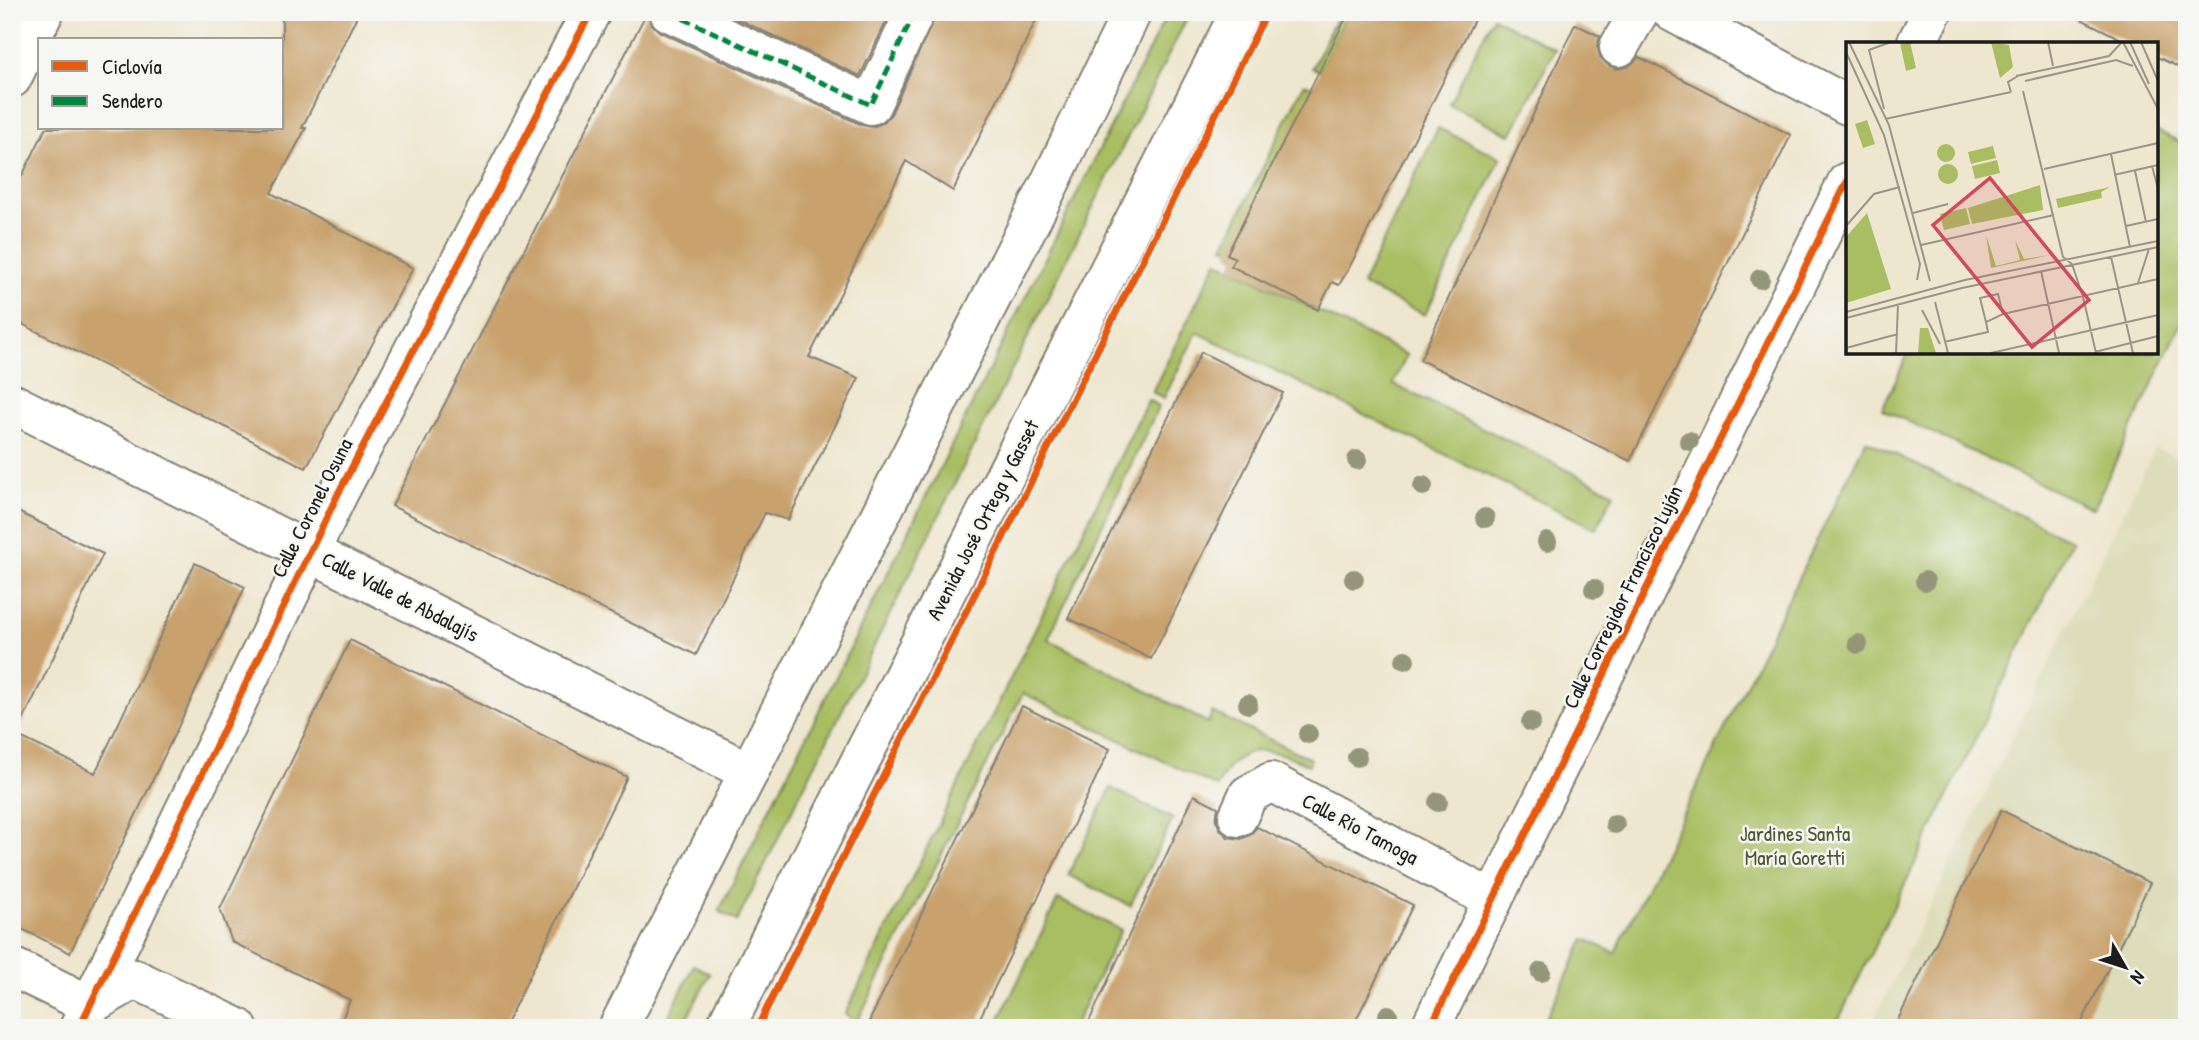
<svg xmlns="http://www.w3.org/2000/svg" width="2199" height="1040" font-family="'Patrick Hand',sans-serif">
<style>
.built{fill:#ddddbc}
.green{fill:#a9be62;stroke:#626d3f;stroke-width:2}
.building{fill:#c8a16c}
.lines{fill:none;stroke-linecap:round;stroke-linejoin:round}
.minor-casing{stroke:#858175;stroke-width:42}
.major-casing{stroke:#858175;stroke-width:42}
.minor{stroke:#fff;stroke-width:38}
.major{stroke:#fff;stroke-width:38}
.quiet{stroke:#00873e;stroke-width:5;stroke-dasharray:10 5;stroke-linecap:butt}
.cycleway-casing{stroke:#f6f6f2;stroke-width:11}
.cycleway{stroke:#e8590c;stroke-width:7}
.tree{fill:#959679}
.labels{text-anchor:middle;stroke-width:5;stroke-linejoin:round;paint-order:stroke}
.street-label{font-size:21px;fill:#1c1c1c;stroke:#f6f6f2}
.park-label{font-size:21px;fill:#4d5534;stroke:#f6f6f2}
.inset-road{fill:none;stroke:#9a9587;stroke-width:2}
.view{fill:#d1495b;fill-opacity:0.15;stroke:#d1495b;stroke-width:3.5}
.inset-edge{fill:none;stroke:#1c1c1c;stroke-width:3.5}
</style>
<rect width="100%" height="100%" fill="#f6f6f2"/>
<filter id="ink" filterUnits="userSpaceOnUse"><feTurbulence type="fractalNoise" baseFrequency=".0143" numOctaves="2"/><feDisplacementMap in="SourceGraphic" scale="14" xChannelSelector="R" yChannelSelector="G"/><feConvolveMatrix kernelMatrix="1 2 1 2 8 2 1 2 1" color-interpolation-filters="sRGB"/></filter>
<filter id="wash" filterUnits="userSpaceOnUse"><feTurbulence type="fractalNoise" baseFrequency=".00686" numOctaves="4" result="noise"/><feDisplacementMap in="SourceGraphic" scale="28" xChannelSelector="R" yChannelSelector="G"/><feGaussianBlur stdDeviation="1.57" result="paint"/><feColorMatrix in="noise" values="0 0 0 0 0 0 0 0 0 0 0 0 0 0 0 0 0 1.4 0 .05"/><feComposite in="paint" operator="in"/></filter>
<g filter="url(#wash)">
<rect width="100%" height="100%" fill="#eee6ce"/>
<polygon class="built" points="2155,448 2187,463 2187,1028 1870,1028"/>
<g class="green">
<polygon points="1168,12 1190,12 737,921 719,911"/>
<polygon points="1339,12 1349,12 1320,71 1312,68"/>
<polygon points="1493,17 1555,49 1511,135 1449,104"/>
<polygon points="1304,84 1313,87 1233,251 1224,246"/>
<polygon points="1438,128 1501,158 1425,315 1362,285"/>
<polygon points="2155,130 2187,145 2187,312 2093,509 1882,409 1909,352 2155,352"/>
<polygon points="1217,261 1407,355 1393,384 1614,493 1596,529 1197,332 1164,398 1152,392"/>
<path d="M1148,400L1159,406L1048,639L1208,723L1212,712L1311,759L1309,765C1268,746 1240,740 1217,787L1023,693L857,1022L845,1014Z"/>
<polygon points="1866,440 2072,541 1838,1021 1848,1028 1541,1028 1585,939 1615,953"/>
<polygon points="1111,788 1173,819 1130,906 1068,875"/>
<polygon points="1058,899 1121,930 1073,1028 995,1028"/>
<polygon points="694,965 710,974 682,1028 663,1028"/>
</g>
<g id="blocks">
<g class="building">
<polygon points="282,12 359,12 302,128 306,128 271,193 413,268 306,468 12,319 12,196 46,128 282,128"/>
<polygon points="647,12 651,24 660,32 862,125 872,127 883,123 891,114 937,12 1040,12 953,191 906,161 809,357 859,378 788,520 765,513 696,655 392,506"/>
<polygon points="722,12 891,12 860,76"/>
<polygon points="1349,12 1478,12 1350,266 1339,285 1332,282 1318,310 1231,266 1235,258 1227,254"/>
<polygon points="2067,12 2187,12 2187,71 2155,56 2155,44 2131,44"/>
<polygon points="1575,24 1600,36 1597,46 1600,57 1609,66 1618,69 1629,66 1639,57 1791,135 1630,461 1420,360"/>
<polygon points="1201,352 1283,393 1151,659 1068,618"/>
<polygon points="12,509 103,554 16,735 95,773 195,563 245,587 70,953 12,924"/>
<polygon points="350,640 627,777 504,1028 338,1028 350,1000 232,942 220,909"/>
<polygon points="1022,706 1110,749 975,1028 866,1028"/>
<polygon points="1194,795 1218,807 1216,820 1220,829 1228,837 1241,839 1250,835 1257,827 1413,905 1352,1028 1086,1028"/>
<polygon points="2001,810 2150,883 2079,1028 1894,1028"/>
</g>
</g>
</g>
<g filter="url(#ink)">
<use href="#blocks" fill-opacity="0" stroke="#858175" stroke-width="2"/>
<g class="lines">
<g class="minor-casing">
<g id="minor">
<polyline points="669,12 871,105 915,12"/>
<polyline points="1672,12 1847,105"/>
<polyline points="1916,44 1932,12"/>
<polyline points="1619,47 1639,12"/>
<polyline points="12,78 44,12"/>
<polyline points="12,403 749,772"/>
<polyline points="1238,817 1248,795 1271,782 1493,900"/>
<polyline points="12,967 90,1005 135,979 238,1028"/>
<polyline points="79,1028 338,494 591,12"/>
<polyline points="1430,1028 1847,182"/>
</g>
</g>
<g class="major-casing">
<g id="major">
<polyline points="618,1028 1048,187 1132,12"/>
<polyline points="725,1028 1240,12"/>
</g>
</g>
<use href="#minor" class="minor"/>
<use href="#major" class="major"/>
<polyline class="quiet" points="669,12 871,105 915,12"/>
<g class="cycleway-casing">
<g id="cycleway">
<polyline points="79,1028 338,494 591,12"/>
<polyline points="757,1028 1267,12"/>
<polyline points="1430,1028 1847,182"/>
</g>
</g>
<use href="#cycleway" class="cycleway"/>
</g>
<g class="tree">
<circle cx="1760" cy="279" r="10"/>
<circle cx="1689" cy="441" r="10"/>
<circle cx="1357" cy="460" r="10"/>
<circle cx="1423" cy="486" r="10"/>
<circle cx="1485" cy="518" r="10"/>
<circle cx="1547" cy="542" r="10"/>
<circle cx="1354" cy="579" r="10"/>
<circle cx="1925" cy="581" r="10"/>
<circle cx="1594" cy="589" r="10"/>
<circle cx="1858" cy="644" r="10"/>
<circle cx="1405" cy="660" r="10"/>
<circle cx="1248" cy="704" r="10"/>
<circle cx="1531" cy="722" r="10"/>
<circle cx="1308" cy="734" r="10"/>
<circle cx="1357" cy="757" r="10"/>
<circle cx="1438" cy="802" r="10"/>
<circle cx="1615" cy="824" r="10"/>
<circle cx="1541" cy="972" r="10"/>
<circle cx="1388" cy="1015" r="10"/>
</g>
</g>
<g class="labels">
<g class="street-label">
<text transform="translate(312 508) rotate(-63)" y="7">Calle Coronel Osuna</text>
<text transform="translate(983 520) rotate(-63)" y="7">Avenida José Ortega y Gasset</text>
<text transform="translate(400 597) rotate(27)" y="7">Calle Valle de Abdalajís</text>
<text transform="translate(1623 597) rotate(-64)" y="7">Calle Corregidor Francisco Luján</text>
<text transform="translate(1360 829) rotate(28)" y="7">Calle Río Tamoga</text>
</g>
<g class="park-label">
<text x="1795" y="841">Jardines Santa<tspan x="1795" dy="24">María Goretti</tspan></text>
</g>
</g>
<g transform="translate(1846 42)">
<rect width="312" height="312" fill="#eee6ce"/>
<path d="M64,0L70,26L60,29L54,1ZM145,0L163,3L167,25L154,36ZM21,78L29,102L17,106L9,82ZM91 111a9 9 0 1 1 18 0a9 9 0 1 1-18 0ZM147,104L150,116L125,122L122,110ZM151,118L154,131L129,137L126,124ZM92 132a10 10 0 1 1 20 0a10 10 0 1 1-20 0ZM194,143L197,168L126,182L122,166ZM264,145L255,150L256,156L212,166L210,157ZM120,166L124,182L98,188L94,172ZM21,171L45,247L0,261V195ZM140,193L150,224L174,218L169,198L178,217L204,213L145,226ZM74,286H82L90,311H72Z" fill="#a9be62"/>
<path class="inset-road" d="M3,0L43,83L84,239M202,0L207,24M277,0L312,67M284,0L303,42M295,0L312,39M0,10L38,93L74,222L71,238M170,34L263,14L276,0M179,39L270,18L287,24M177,49L217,215L226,222L237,255L250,311M165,50L162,40L172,34M38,67L23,8L45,0M39,77L165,50M265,112L284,205M306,124L312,147M198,127L312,101M289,129L300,180M268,133L312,123M67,171L102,162M0,184L28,152L54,145M280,184L312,177M75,203L208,173M265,215L287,311M195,229L213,311M292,241L303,207M89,260L102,311M76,268L94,302M0,270L119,238L312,199M0,276L116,246L312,205M140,280L134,256L152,252L157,272M98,300L142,290L140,280L157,272L312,237M0,306L52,292M249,310L312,294M50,311L52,262M145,311L312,273"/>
<path class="view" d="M144,136L243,258L186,305L87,183Z"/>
<rect width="312" height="312" class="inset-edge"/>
</g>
<rect width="2199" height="1040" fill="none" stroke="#f6f6f2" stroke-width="42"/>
<rect x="38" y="38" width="245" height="91" fill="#f6f6f2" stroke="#9f9f9c" stroke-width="2"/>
<rect x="52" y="61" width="35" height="10" fill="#e8590c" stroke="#9f9f9c" stroke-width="2"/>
<text x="102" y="74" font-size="21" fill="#1c1c1c">Ciclovía</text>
<rect x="52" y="96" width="35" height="10" fill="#00873e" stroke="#9f9f9c" stroke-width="2"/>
<text x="102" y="108" font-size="21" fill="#1c1c1c">Sendero</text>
<g transform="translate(2125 967) rotate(129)" stroke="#f6f6f2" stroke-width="5" paint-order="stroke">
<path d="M0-5L12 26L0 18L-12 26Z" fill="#1c1c1c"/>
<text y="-10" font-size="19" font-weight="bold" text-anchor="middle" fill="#1c1c1c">N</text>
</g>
</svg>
